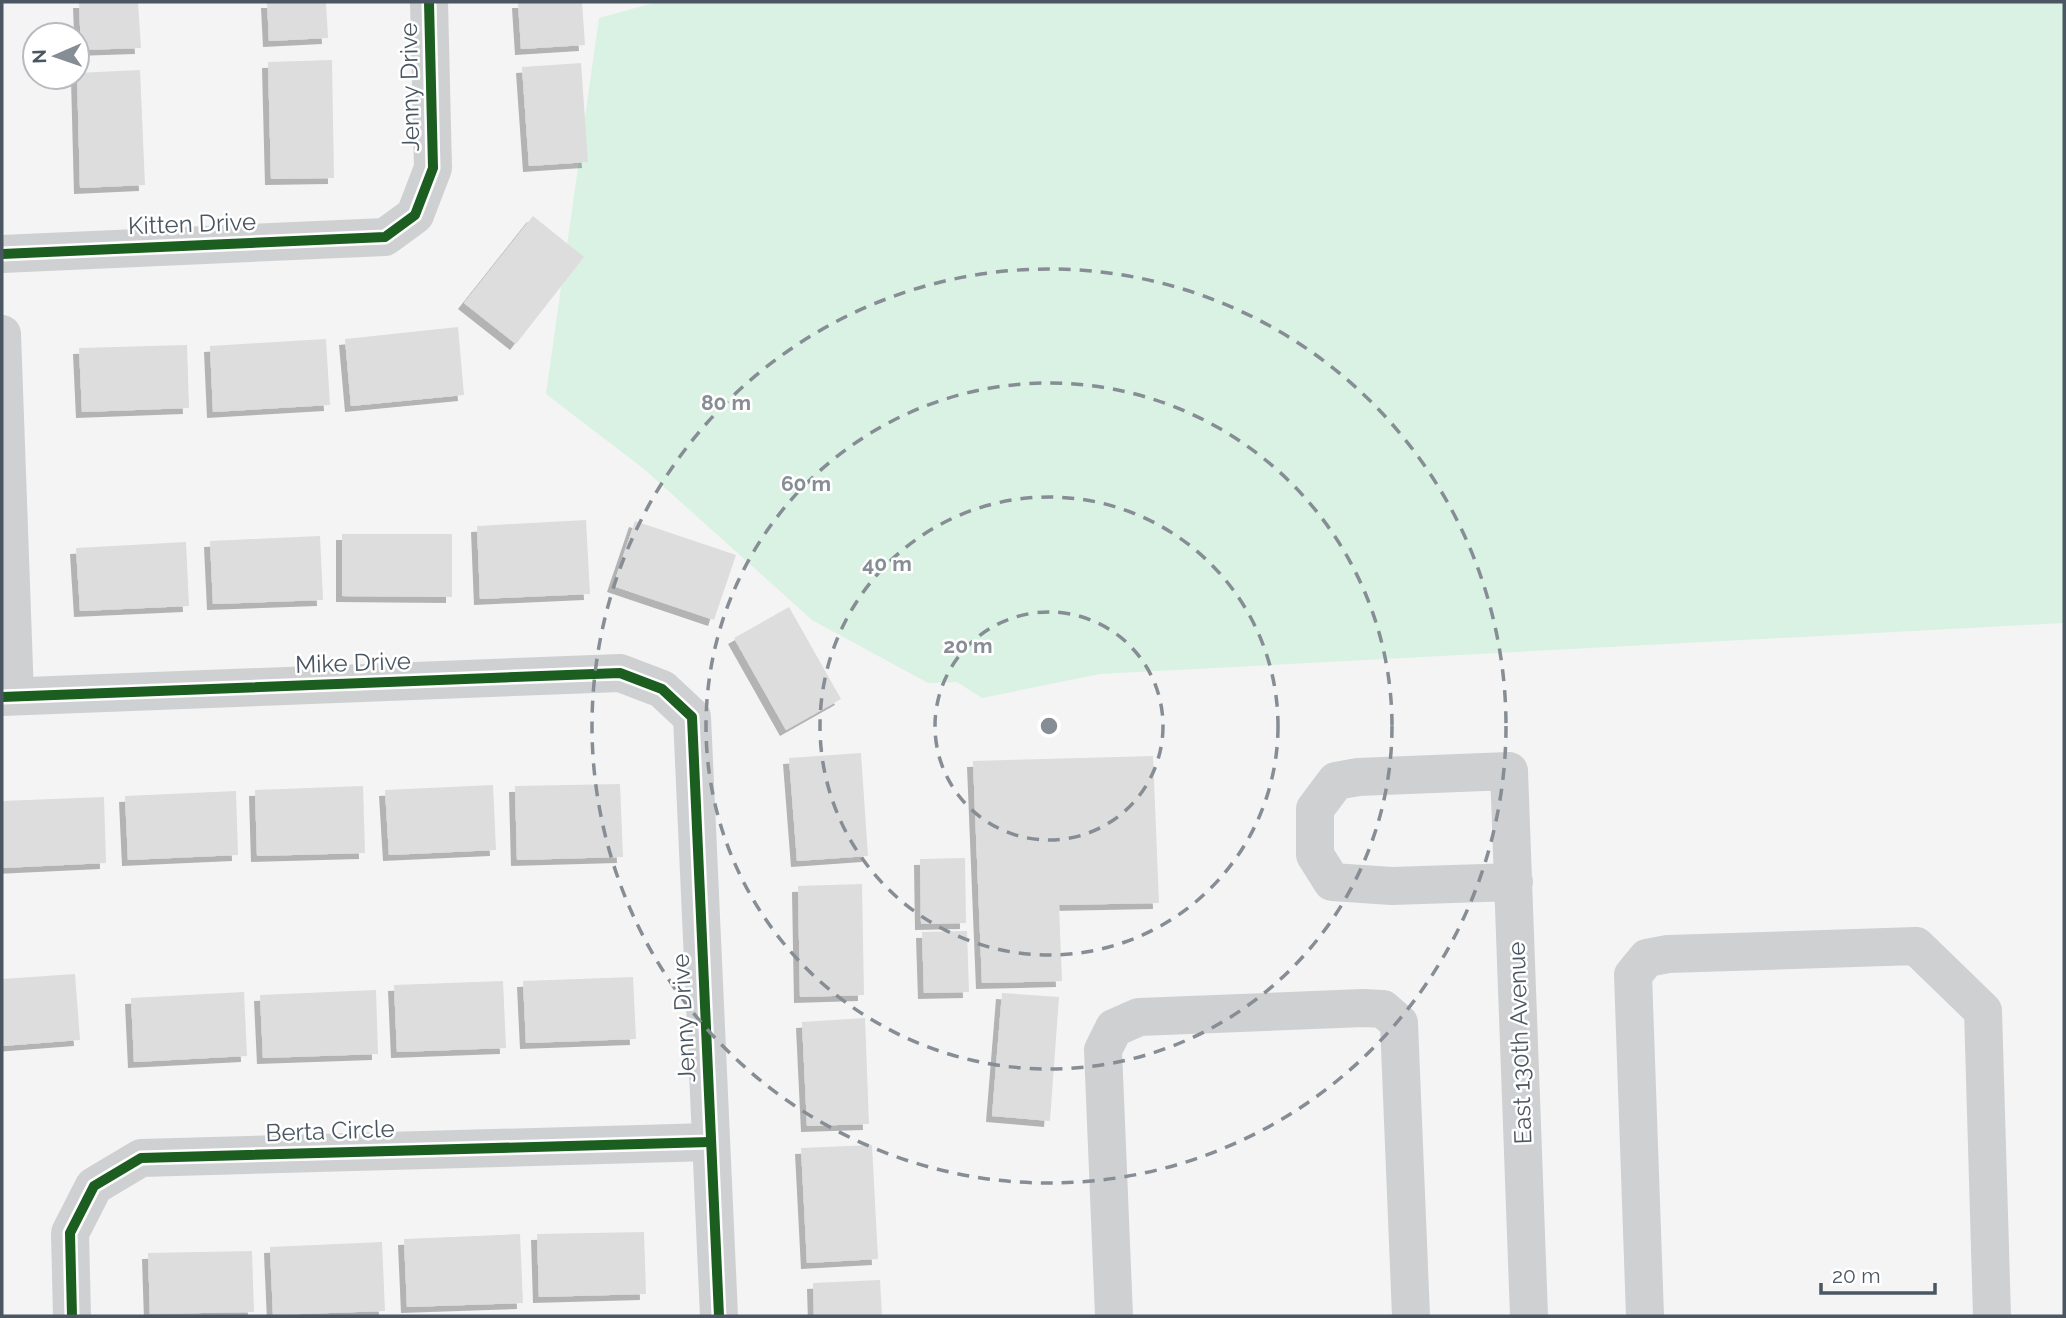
<svg xmlns="http://www.w3.org/2000/svg" width="2066" height="1318" font-family="Raleway,sans-serif">
<style>
.green{fill:#d9f2e3}
.building{fill:#ddddde;filter:url(#shadow)}
.lines{fill:none;stroke-linecap:round;stroke-linejoin:round}
.minor{stroke:#ced0d2;stroke-width:38}
.cycleway-casing{stroke:#fff;stroke-width:15}
.cycleway{stroke:#1b5e20;stroke-width:10}
.ring{fill:none;stroke:#868d94;stroke-width:3.5;stroke-dasharray:12 9}
.labels{text-anchor:middle;stroke-width:5;stroke-linejoin:round;paint-order:stroke}
.street-label{font-size:24px;fill:#4a5661;stroke:#fff}
.centre{fill:#868d94;stroke:#fff;stroke-width:3.5}
.ring-label{font-size:21px;text-anchor:middle;font-weight:bold;fill:#868d94;stroke:#fff;stroke-width:5;stroke-linejoin:round;paint-order:stroke}
</style>
<defs>
<filter id="shadow"><feDropShadow dx="-6" dy="6" stdDeviation="0" flood-color="#0004"/></filter>
</defs>
<rect width="100%" height="100%" fill="#f4f4f4"/>
<polygon class="green" points="657,2 2064,2 2064,623 1100,674 982,698 957,682 928,683 812,620 644,469 546,394 599,18"/>
<g class="building">
<polygon points="79,2 138,2 141,48 81,50"/>
<polygon points="267,2 326,2 328,38 269,41"/>
<polygon points="518,2 582,2 585,45 521,49"/>
<polygon points="332,60 334,178 271,179 268,62"/>
<polygon points="581,63 588,162 529,166 522,67"/>
<polygon points="140,70 145,185 80,188 77,73"/>
<polygon points="533,216 584,257 516,344 464,303"/>
<polygon points="458,327 464,395 351,406 345,339"/>
<polygon points="326,339 330,405 213,412 210,346"/>
<polygon points="187,345 189,408 82,412 79,348"/>
<polygon points="586,520 590,594 480,599 477,526"/>
<polygon points="635,521 736,555 714,620 613,586"/>
<polygon points="342,534 452,534 452,597 342,596"/>
<polygon points="320,536 323,600 213,604 210,541"/>
<polygon points="186,542 189,606 80,611 76,548"/>
<polygon points="789,607 841,699 786,730 734,638"/>
<polygon points="861,753 868,856 797,861 789,758"/>
<polygon points="1153,756 1159,903 1059,905 1062,981 982,983 973,761"/>
<polygon points="620,784 623,857 517,860 515,786"/>
<polygon points="493,785 496,850 389,855 385,790"/>
<polygon points="363,786 365,853 257,856 255,790"/>
<polygon points="236,791 238,855 128,860 125,796"/>
<polygon points="104,797 106,863 2,868 2,801"/>
<polygon points="965,858 966,923 921,924 920,859"/>
<polygon points="862,884 864,995 800,997 798,886"/>
<polygon points="967,931 969,992 924,993 922,932"/>
<polygon points="75,974 80,1040 2,1046 2,979"/>
<polygon points="633,977 636,1039 526,1043 523,981"/>
<polygon points="503,981 506,1048 397,1052 394,985"/>
<polygon points="376,990 378,1054 263,1058 260,995"/>
<polygon points="244,992 247,1056 134,1062 131,998"/>
<polygon points="1002,993 1059,997 1050,1121 992,1116"/>
<polygon points="865,1018 869,1124 807,1126 802,1022"/>
<polygon points="872,1145 878,1259 807,1263 801,1148"/>
<polygon points="644,1232 646,1294 539,1297 537,1234"/>
<polygon points="520,1234 523,1303 407,1307 404,1239"/>
<polygon points="382,1242 385,1311 273,1315 270,1247"/>
<polygon points="252,1251 254,1312 150,1314 148,1253"/>
<polygon points="880,1280 882,1316 814,1316 813,1283"/>
</g>
<g class="lines">
<g class="minor">
<polyline points="2,254 385,237 415,215 433,168 429,2"/>
<polyline points="2,334 15,696"/>
<polyline points="2,697 620,673 662,689 692,717 719,1316"/>
<polyline points="1514,882 1392,886 1332,882 1315,855 1315,809 1336,781 1358,777 1509,771 1529,1316"/>
<polyline points="72,1316 70,1233 94,1186 141,1158 710,1142"/>
<polyline points="1114,1316 1103,1050 1114,1028 1139,1017 1363,1008 1383,1009 1399,1023 1411,1316"/>
<polyline points="1645,1316 1633,975 1647,958 1668,954 1916,946 1983,1011 1992,1316"/>
</g>
<g class="cycleway-casing">
<g id="cycleway">
<polyline points="2,254 385,237 415,215 433,168 429,2"/>
<polyline points="2,697 620,673 662,689 692,717 719,1316"/>
<polyline points="72,1316 70,1233 94,1186 141,1158 710,1142"/>
</g>
</g>
<use href="#cycleway" class="cycleway"/>
</g>
<g class="ring">
<circle cx="1049" cy="726" r="114"/>
<circle cx="1049" cy="726" r="229"/>
<circle cx="1049" cy="726" r="343"/>
<circle cx="1049" cy="726" r="457"/>
</g>
<g class="labels">
<g class="street-label">
<text transform="translate(410 87) rotate(-91)" y="8">Jenny Drive</text>
<text transform="translate(192 224) rotate(-2)" y="8">Kitten Drive</text>
<text transform="translate(353 663) rotate(-2)" y="8">Mike Drive</text>
<text transform="translate(684 1018) rotate(-93)" y="8">Jenny Drive</text>
<text transform="translate(1520 1043) rotate(-92)" y="8">East 130th Avenue</text>
<text transform="translate(330 1131) rotate(-2)" y="8">Berta Circle</text>
</g>
</g>
<circle cx="1049" cy="726" r="10" class="centre"/>
<g class="ring-label">
<text x="726" y="410">80 m</text>
<text x="806" y="491">60 m</text>
<text x="887" y="571">40 m</text>
<text x="968" y="653">20 m</text>
</g>
<rect width="2066" height="1318" fill="none" stroke="#4a5661" stroke-width="7"/>
<g transform="translate(56 56) rotate(268)"><circle r="33" fill="#ffffff" stroke="#b7bbc0" stroke-width="2"/>
<path d="M0-5L12 26L0 18L-12 26Z" fill="#868d94"/>
<text y="-10" font-size="19" font-weight="bold" text-anchor="middle" fill="#4a5661">N</text>
</g>
<path d="M1821 1283v10h114v-10" fill="none" stroke="#4a5661" stroke-width="3.5"/>
<text x="1832" y="1283" font-size="21" fill="#4a5661" stroke="#ffffff" stroke-width="5" paint-order="stroke">20 m</text>
</svg>
